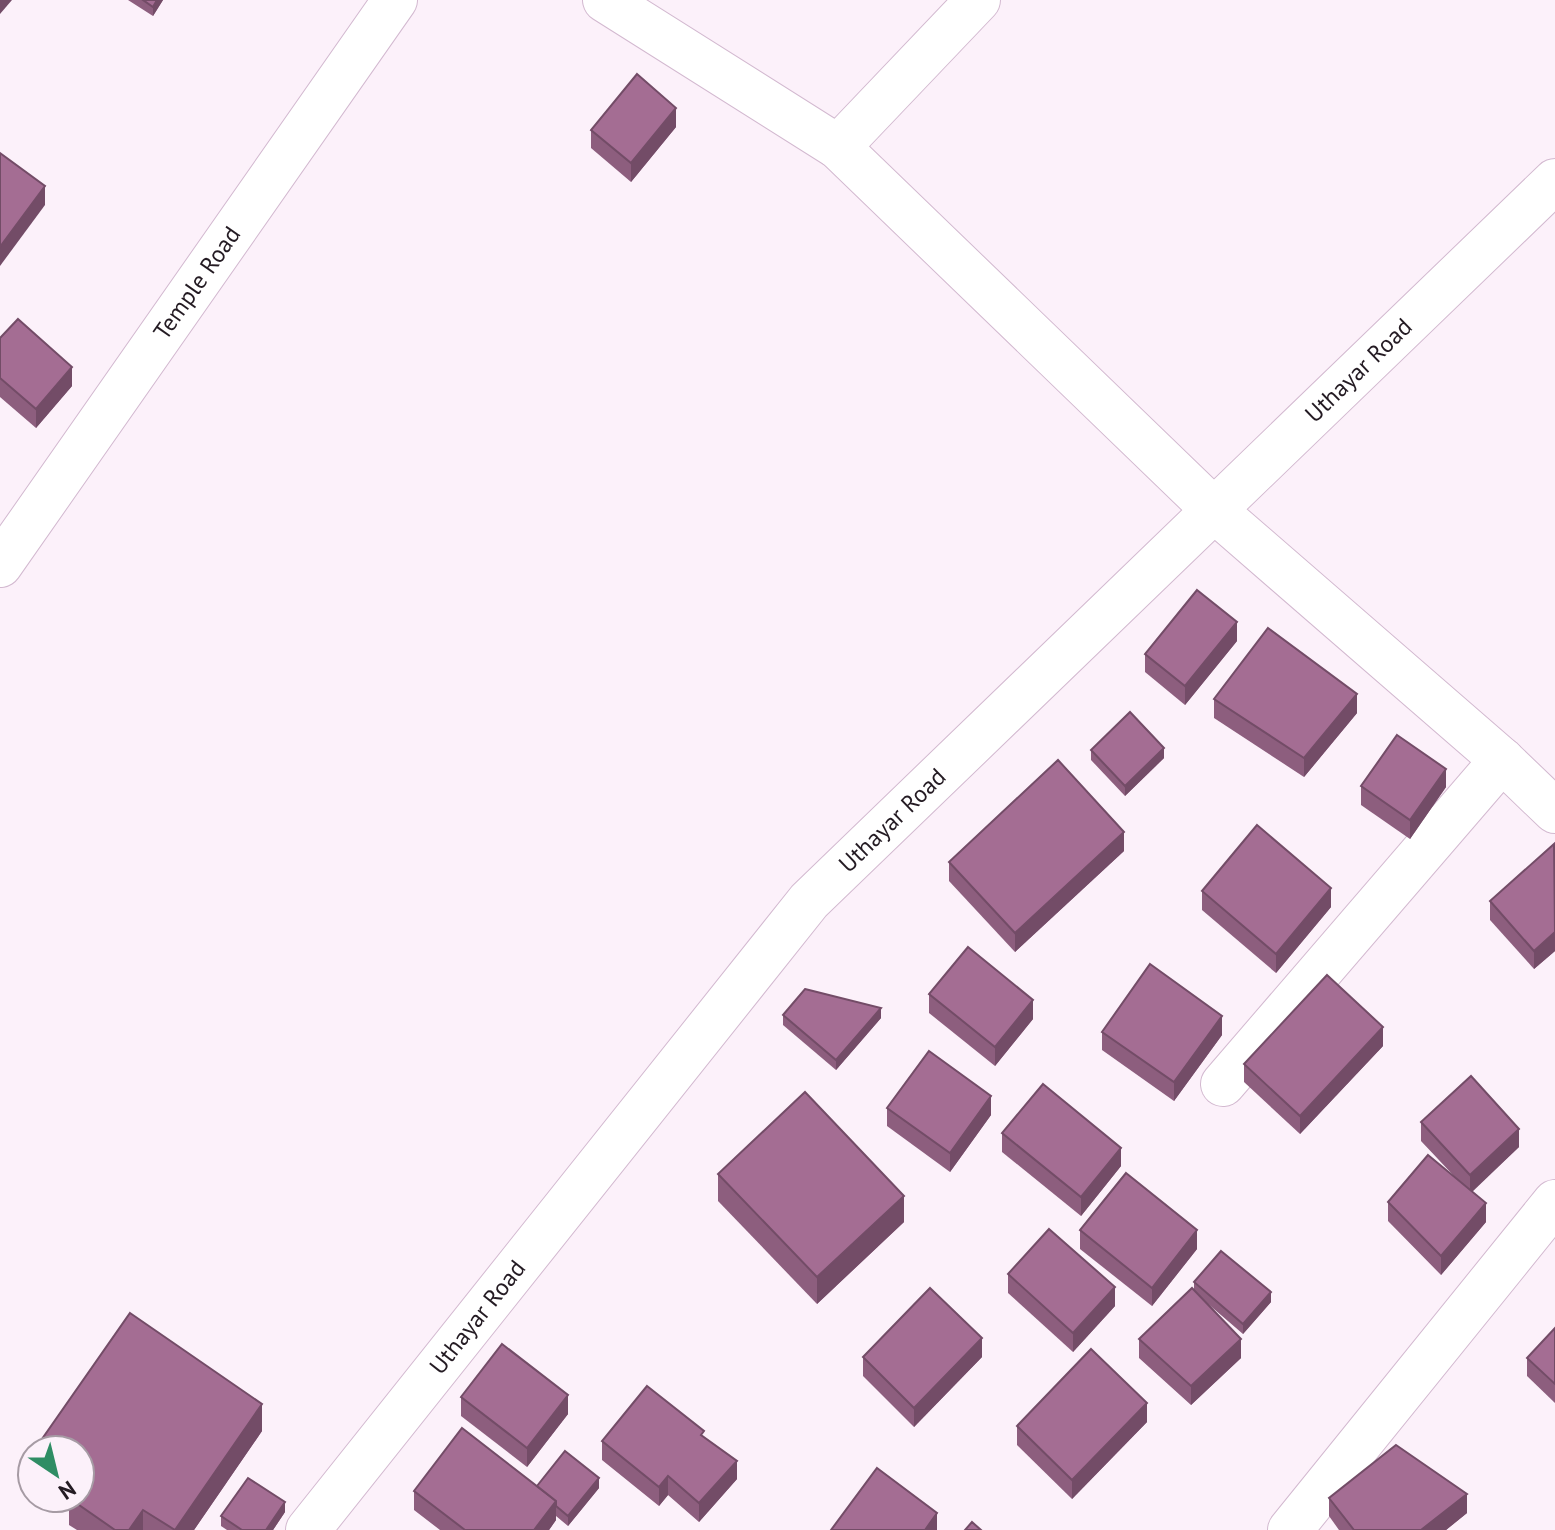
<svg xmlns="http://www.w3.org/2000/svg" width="1555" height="1530" font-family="'PT Sans',sans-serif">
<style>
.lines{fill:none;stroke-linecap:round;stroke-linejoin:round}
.minor-casing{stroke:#d3b9d0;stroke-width:46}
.minor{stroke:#fff;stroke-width:44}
.wall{fill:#8d5e7e}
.shaded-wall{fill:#734c67}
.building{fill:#a46d93;stroke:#734c67;stroke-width:2}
.labels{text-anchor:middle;stroke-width:6;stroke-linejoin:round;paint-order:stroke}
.street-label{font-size:24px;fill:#241b23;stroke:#fcf1fa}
</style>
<rect width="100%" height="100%" fill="#fcf1fa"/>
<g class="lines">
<g class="minor-casing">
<g id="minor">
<polyline points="605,0 838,147 1215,511 1502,760 1555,811"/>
<polyline points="838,147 978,0"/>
<path id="s1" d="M0,565L395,0"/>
<polyline points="1223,1084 1502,760"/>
<path id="s2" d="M308,1530L809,901L1555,181"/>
<polyline points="1290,1530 1555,1202"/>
</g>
</g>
<use href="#minor" class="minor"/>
</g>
<g class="wall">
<polygon points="128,0 163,0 153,16"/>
<polygon points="676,127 631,182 591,148 591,130"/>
<polygon points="0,338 72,386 36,428 0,397"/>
<polygon points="1237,641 1185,705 1145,672 1145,654"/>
<polygon points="1214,699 1357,713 1304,777 1214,718"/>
<polygon points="1091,750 1164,758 1125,796 1091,760"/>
<polygon points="1361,786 1446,787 1410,839 1361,805"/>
<polygon points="1555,845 1555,951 1534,969 1490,920 1490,901"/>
<polygon points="1124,851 1015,952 949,881 949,862"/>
<polygon points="1202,891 1331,907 1276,973 1202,910"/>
<polygon points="929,994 1033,1019 995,1066 929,1013"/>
<polygon points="783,1015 881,1018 836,1070 783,1025"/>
<polygon points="1102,1032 1222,1035 1174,1101 1102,1050"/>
<polygon points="1383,1046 1300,1134 1244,1082 1244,1064"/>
<polygon points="887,1108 991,1115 950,1172 887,1126"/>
<polygon points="1421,1122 1519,1147 1472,1191 1486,1222 1441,1275 1388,1221 1388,1202 1454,1176 1421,1141"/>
<polygon points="1002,1133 1121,1166 1081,1216 1002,1152"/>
<polygon points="718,1174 904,1222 817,1304 718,1201"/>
<polygon points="1080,1230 1197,1249 1152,1306 1080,1249"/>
<polygon points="1008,1274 1115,1306 1073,1352 1008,1293"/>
<polygon points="1194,1282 1271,1302 1243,1334 1207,1303 1241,1358 1191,1405 1139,1358 1139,1339 1194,1289"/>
<polygon points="1555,1328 1555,1403 1527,1376 1527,1358"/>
<polygon points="863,1357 982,1357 914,1427 863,1376"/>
<polygon points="461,1397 568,1414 527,1467 461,1416"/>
<polygon points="1147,1422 1072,1499 1017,1445 1017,1426"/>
<polygon points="262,1431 194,1530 77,1530 69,1525 69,1498 80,1498 80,1450 42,1450 42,1439"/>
<polygon points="704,1437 737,1479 699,1522 668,1495 659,1506 602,1460 602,1441"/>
<polygon points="537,1486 599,1488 568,1526 556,1516 556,1520 549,1530 440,1530 414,1510 414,1491"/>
<polygon points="1329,1498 1467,1513 1446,1530 1339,1530 1329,1516"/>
<polygon points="285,1512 273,1530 227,1530 221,1526 221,1516"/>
</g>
<g class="shaded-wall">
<polygon points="0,0 12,0 0,14"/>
<polygon points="157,0 163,0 153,16 153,7"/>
<polygon points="676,108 676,127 631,182 631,163"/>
<polygon points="45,186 45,205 0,266 0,247"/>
<polygon points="72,367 72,386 36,428 36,409"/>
<polygon points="1237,622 1237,641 1185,705 1185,686"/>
<polygon points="1357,694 1357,713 1304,777 1304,758"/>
<polygon points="1164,748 1164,758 1125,796 1125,786"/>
<polygon points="1446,769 1446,787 1410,839 1410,820"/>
<polygon points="1124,832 1124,851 1015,952 1015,933"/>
<polygon points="1331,888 1331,907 1276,973 1276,954"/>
<polygon points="1555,932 1555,951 1534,969 1534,951"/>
<polygon points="1033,1000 1033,1019 995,1066 995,1047"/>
<polygon points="881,1008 881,1018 836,1070 836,1060"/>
<polygon points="1222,1016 1222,1035 1174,1101 1174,1082"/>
<polygon points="1383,1027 1383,1046 1300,1134 1300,1116"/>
<polygon points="991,1096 991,1115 950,1172 950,1153"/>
<polygon points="1519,1129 1519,1147 1470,1194 1470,1175"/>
<polygon points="1121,1148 1121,1166 1081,1216 1081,1197"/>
<polygon points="904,1196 904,1222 817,1304 817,1277"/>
<polygon points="1486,1203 1486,1222 1441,1275 1441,1256"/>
<polygon points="1197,1230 1197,1249 1152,1306 1152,1288"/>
<polygon points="1115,1287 1115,1306 1073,1352 1073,1333"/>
<polygon points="1271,1292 1271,1302 1243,1334 1243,1324"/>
<polygon points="982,1338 982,1357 914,1427 914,1408"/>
<polygon points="1241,1339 1241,1358 1191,1405 1191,1386"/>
<polygon points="568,1395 568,1414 527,1467 527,1448"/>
<polygon points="1147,1403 1147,1422 1072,1499 1072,1480"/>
<polygon points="262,1404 262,1431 194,1530 175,1530"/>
<polygon points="737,1461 737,1479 699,1522 699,1503"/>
<polygon points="668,1476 668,1495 659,1506 659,1487"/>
<polygon points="599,1478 599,1488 568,1526 568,1516"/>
<polygon points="1467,1494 1467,1513 1446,1530 1421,1530"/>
<polygon points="556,1501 556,1520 549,1530 534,1530"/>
<polygon points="285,1502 285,1512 273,1530 266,1530"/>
<polygon points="143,1510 143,1530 129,1530"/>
<polygon points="937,1513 937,1530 925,1530"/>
</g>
<g class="building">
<polygon points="143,0 157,0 153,7"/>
<polygon points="637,74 676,108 631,163 591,130"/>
<polygon points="0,153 45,186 0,247"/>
<polygon points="18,319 72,367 36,409 0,378 0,338"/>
<polygon points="1197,590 1237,622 1185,686 1145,654"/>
<polygon points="1268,628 1357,694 1304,758 1214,699"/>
<polygon points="1130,712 1164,748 1125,786 1091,750"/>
<polygon points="1397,735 1446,769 1410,820 1361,786"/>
<polygon points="1058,760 1124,832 1015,933 949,862"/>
<polygon points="1257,825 1331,888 1276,954 1202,891"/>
<polygon points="1554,844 1555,932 1534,951 1490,901"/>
<polygon points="968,947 1033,1000 995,1047 929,994"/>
<polygon points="1150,964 1222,1016 1174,1082 1102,1032"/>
<polygon points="1327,975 1383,1027 1300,1116 1244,1064"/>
<polygon points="805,989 881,1008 836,1060 783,1015"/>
<polygon points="929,1051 991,1096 950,1153 887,1108"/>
<polygon points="1471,1076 1519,1129 1470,1175 1421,1122"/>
<polygon points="1043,1084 1121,1148 1081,1197 1002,1133"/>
<polygon points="805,1092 904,1196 817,1277 718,1174"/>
<polygon points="1428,1155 1486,1203 1441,1256 1388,1202"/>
<polygon points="1126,1173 1197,1230 1152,1288 1080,1230"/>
<polygon points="1049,1229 1115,1287 1073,1333 1008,1274"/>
<polygon points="1221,1251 1271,1292 1243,1324 1194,1282"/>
<polygon points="930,1288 982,1338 914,1408 863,1357"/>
<polygon points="1192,1288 1241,1339 1191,1386 1139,1339"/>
<polygon points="130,1313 262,1404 175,1530 143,1510 129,1530 115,1530 69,1498 80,1498 80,1482 88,1471 80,1466 80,1450 58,1450 42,1439"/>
<polygon points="1555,1328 1555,1384 1527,1358"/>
<polygon points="502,1344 568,1395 527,1448 461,1397"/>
<polygon points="1091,1349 1147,1403 1072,1480 1017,1426"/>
<polygon points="647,1386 704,1431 701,1435 737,1461 699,1503 668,1476 659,1487 602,1441"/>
<polygon points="462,1428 556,1501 534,1530 465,1530 414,1491"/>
<polygon points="1396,1445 1467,1494 1421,1530 1354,1530 1329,1498"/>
<polygon points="565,1451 599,1478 568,1516 556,1506 556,1501 537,1486"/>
<polygon points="877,1468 937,1513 925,1530 831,1530"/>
<polygon points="248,1478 285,1502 266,1530 242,1530 221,1516"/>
<polygon points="972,1522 981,1530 965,1530"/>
</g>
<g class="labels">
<g class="street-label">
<text dy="8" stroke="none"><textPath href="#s1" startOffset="344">Temple Road</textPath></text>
<text dy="8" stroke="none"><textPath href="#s2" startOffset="1568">Uthayar Road</textPath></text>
<text dy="8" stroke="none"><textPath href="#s2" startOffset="920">Uthayar Road</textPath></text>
<text dy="8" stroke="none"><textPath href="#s2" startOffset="272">Uthayar Road</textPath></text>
</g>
</g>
<g transform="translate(56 1474) rotate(145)"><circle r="38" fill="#fcf1fa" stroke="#a69ba4" stroke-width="2"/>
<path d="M0-6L14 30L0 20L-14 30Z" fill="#2f8d64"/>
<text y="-12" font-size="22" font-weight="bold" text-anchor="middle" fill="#241b23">N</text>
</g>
</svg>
